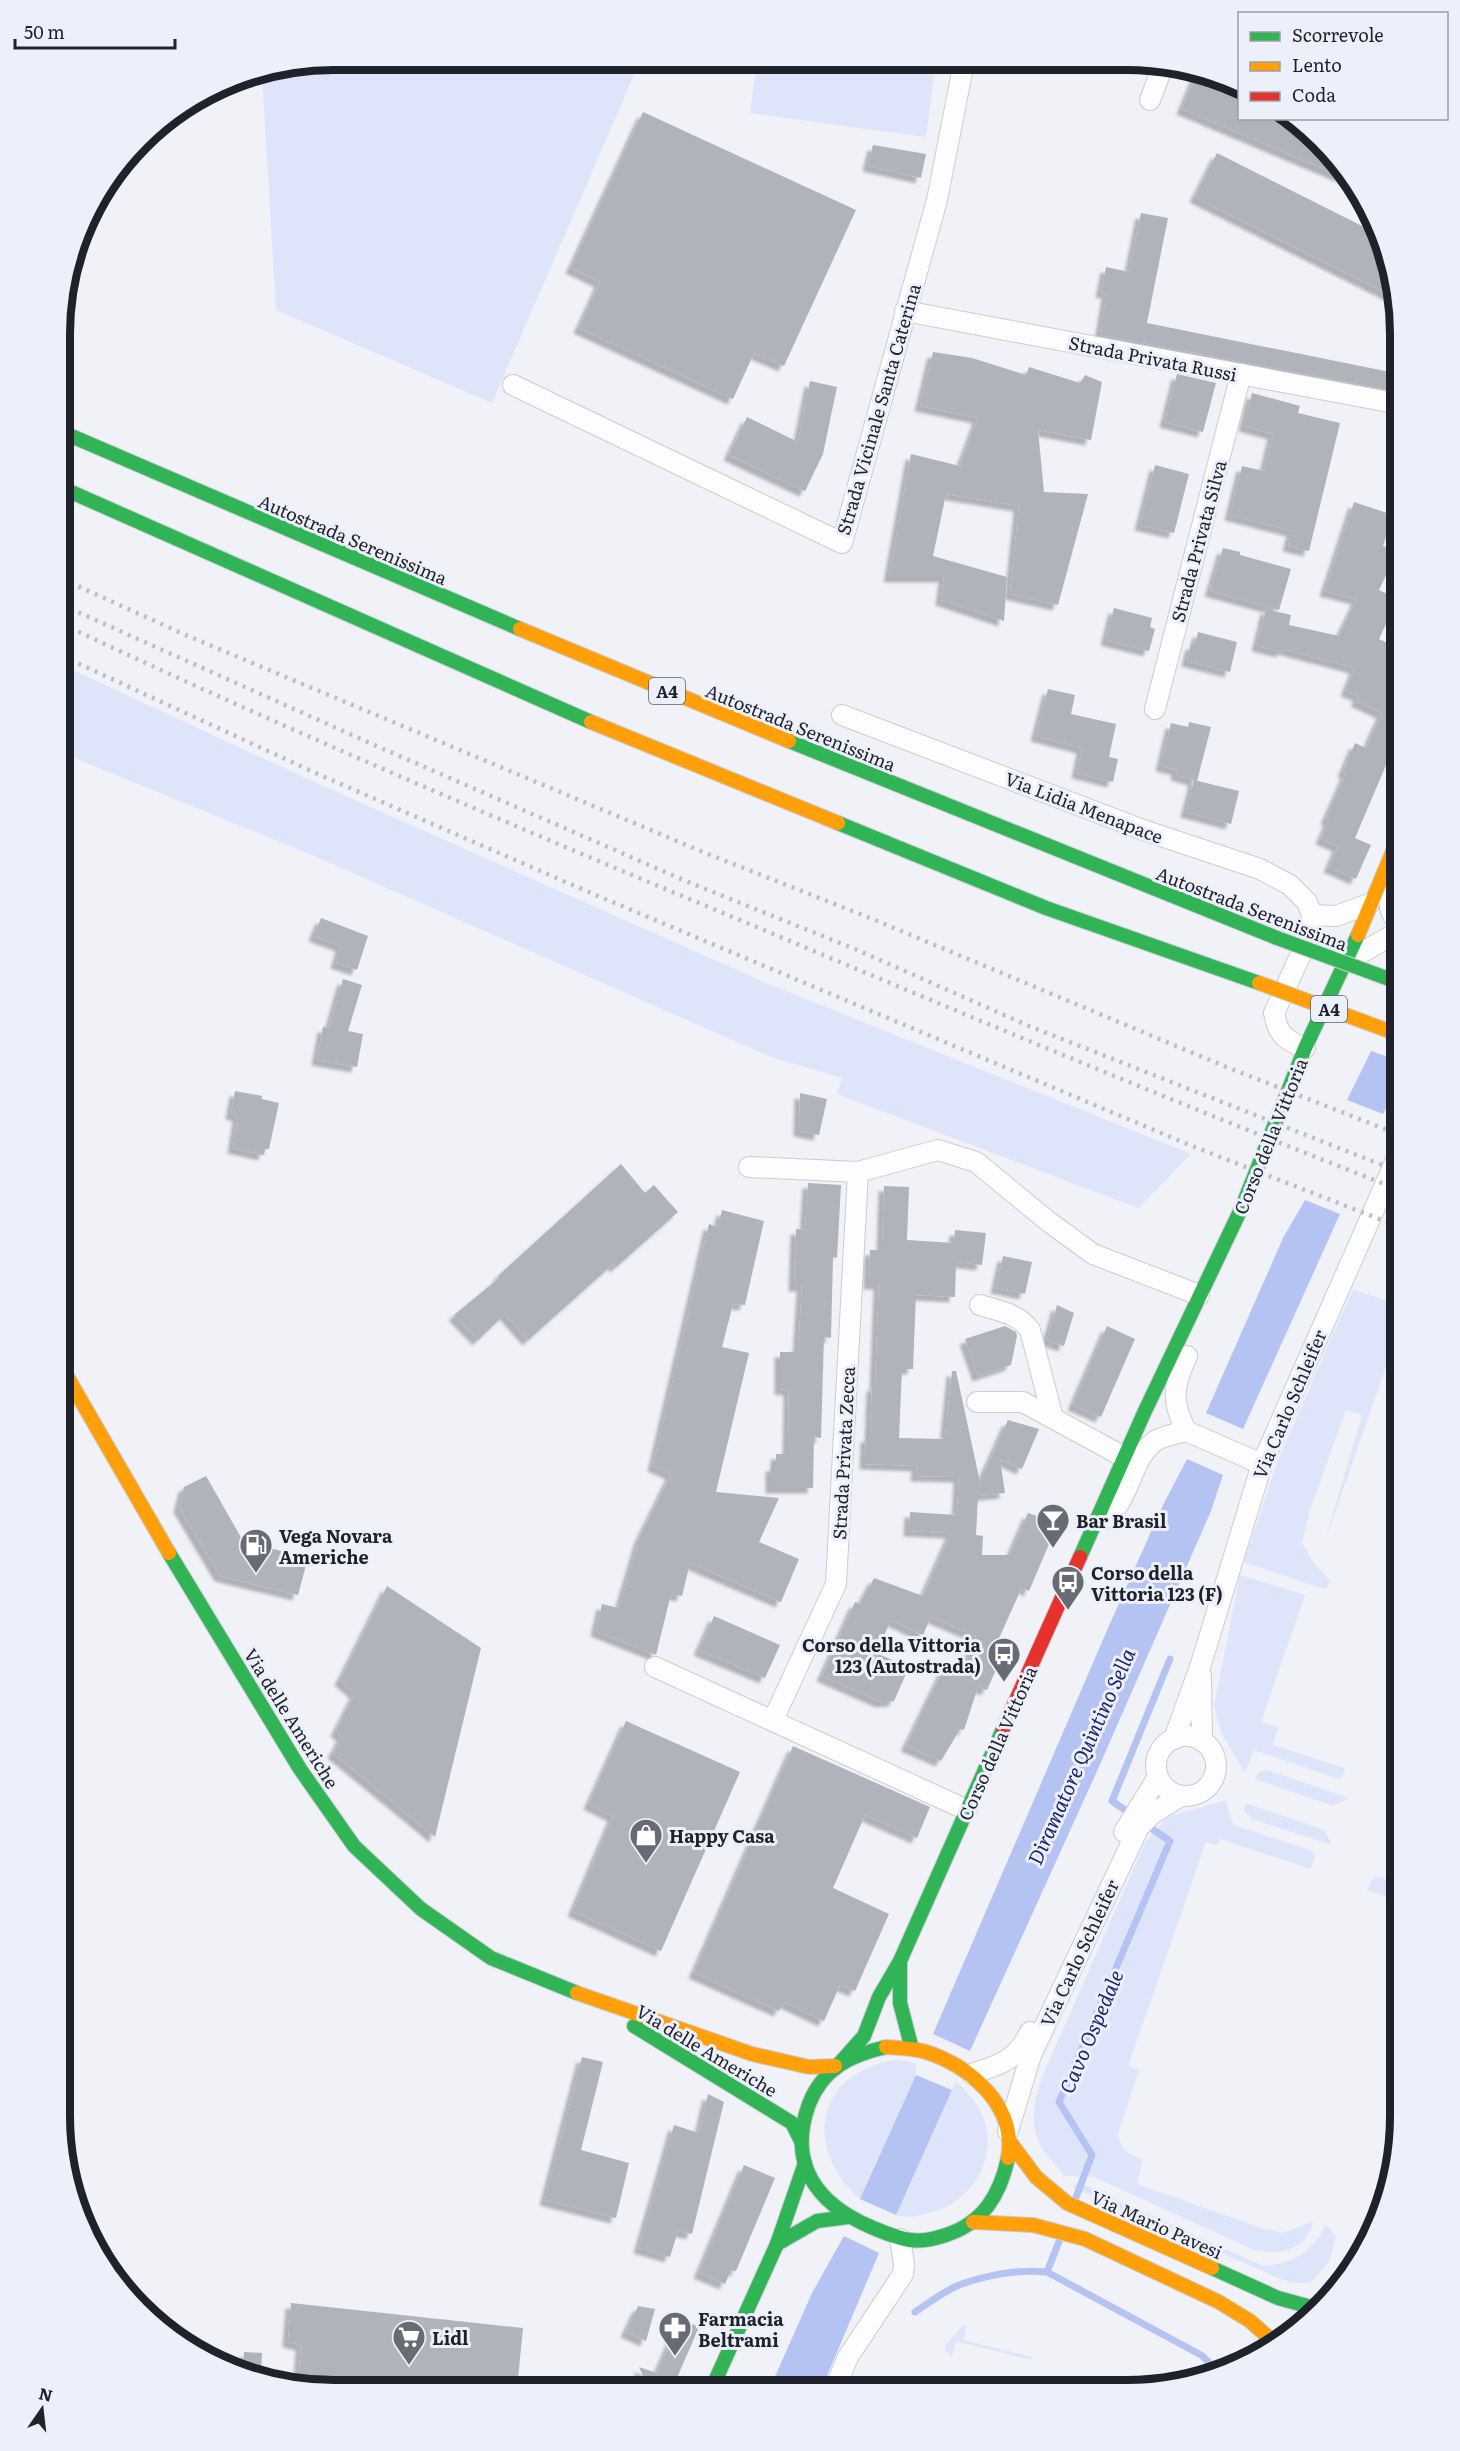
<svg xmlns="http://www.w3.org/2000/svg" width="1460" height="2451" viewBox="0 0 1460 2451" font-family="Literata,serif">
  <defs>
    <filter id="shadow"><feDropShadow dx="-5.5" dy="5.5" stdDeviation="1.5" flood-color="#0004"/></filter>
  </defs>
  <rect width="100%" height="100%" fill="#f0f2f8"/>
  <g fill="#dee5fa">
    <polygon points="334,60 640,61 492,403 276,310 262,74"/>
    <polygon points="757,61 936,62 926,137 750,113"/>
    <polygon points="62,665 310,780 766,983 1191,1154 1138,1208 837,1094 842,1078 771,1057 312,855 62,753"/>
    <polygon points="1353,1289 1400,1306 1400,1327 1325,1541 1362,1415 1346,1410 1309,1513 1302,1543 1313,1562 1330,1580 1327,1587 1324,1589 1244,1562 1277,1462"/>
    <polygon points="1240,1575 1305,1595 1261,1722 1278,1728 1273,1745 1345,1768 1343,1776 1339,1779 1254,1750 1245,1773 1221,1733 1214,1706"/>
    <polygon points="1265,1770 1270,1771 1349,1798 1334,1806 1255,1779 1258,1773"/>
    <path d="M1226 1800 1233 1825 1311 1851 1315 1857 1311 1869 1220 1839 1217 1845 1206 1842 1128 2066 1139 2070 1118 2134C1121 2149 1128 2155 1143 2159L1137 2184 1261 2228 1283 2233 1313 2221C1307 2251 1280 2255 1254 2250L1094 2177 1064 2176C1059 2168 1052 2162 1046 2154 1028 2130 1033 2104 1042 2077L1145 1843 1167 1817Z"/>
    <polygon points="1245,1803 1324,1830 1332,1845 1252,1819 1244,1810"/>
    <polygon points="1378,1877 1399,1884 1399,1901 1367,1890 1372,1880"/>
    <path d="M896 2060 916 2063V2075L860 2199C802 2148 816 2072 896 2060Z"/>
    <path d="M956 2081C966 2091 976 2101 982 2114 999 2153 976 2198 936 2211 922 2215 910 2219 896 2215Z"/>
    <path d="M1078 2182 1263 2266C1293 2264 1313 2251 1326 2225L1336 2236 1329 2262 1310 2283H1294L1280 2279 1072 2187Z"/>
    <polygon points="967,2324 963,2340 1032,2357 1031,2360 956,2341 952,2357 945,2351 945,2346 962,2326"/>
  </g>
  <g fill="#b5c3f2">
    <polygon points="1371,1051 1400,1061 1400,1081 1383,1114 1347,1100"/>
    <polygon points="1305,1200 1340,1214 1243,1429 1206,1413 1283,1238"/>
    <polygon points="1187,1459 1223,1475 1211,1511 1098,1769 970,2051 933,2034 1108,1628 1163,1505"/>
    <polygon points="916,2075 952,2090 896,2215 860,2199"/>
    <polygon points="844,2236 879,2253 821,2390 769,2390 812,2293"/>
  </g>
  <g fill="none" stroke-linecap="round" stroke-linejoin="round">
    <g stroke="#b5c3f2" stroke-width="7">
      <polyline points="1131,1814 1112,1801 1170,1659"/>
      <polyline points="1075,2200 1092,2155 1059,2102 1170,1841 1145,1824"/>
      <polyline points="1047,2272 1060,2239"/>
      <path d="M915 2312C929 2303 944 2291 959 2285 986 2275 1019 2269 1047 2272L1201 2355 1220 2372"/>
    </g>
  </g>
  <g fill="#b0b3ba" filter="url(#shadow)">
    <polygon points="1197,72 1231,81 1239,86 1239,118 1295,118 1344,168 1350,180 1182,109"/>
    <polygon points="643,112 856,210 784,366 754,353 733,399 579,328 600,282 571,268"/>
    <polygon points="873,145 926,154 921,178 868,166"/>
    <polygon points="1217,153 1380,235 1392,296 1195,197"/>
    <polygon points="1141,213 1168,218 1147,323 1385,371 1400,375 1400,392 1100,335 1107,293 1101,292 1106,267 1129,272"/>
    <polygon points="933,352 972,358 1026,375 1029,367 1080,383 1085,375 1102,382 1091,440 1038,430 1044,492 1088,494 1058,605 1010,594 1019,506 946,494 933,556 1007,577 1004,621 941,600 944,577 889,577 911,454 960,466 978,418 920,406"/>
    <polygon points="1177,374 1216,383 1203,432 1165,422"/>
    <polygon points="810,381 837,387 823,454 805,491 729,455 747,417 798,442"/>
    <polygon points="1252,393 1300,406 1298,413 1340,423 1309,551 1288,546 1292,531 1230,515 1242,466 1264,471 1273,434 1244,426"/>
    <polygon points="1155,465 1189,474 1174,533 1140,525"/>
    <polygon points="1354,502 1393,515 1383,546 1398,550 1379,590 1400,600 1400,611 1393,609 1379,639 1400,649 1400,754 1392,751 1355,838 1371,845 1356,879 1329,867 1338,846 1321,839 1329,820 1326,819 1346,773 1343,772 1355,743 1366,748 1382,713 1356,701 1359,696 1346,691 1355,668 1283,649 1282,652 1257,646 1266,609 1291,615 1289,625 1339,636 1357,599 1325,591"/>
    <polygon points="1223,548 1240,552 1240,555 1291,569 1279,610 1210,591"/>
    <polygon points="1114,608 1152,618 1150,627 1155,629 1149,651 1106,640"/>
    <polygon points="1198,632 1237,642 1230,672 1187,661 1191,644 1195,645"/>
    <polygon points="1048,689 1075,695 1071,714 1116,724 1109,757 1118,759 1113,782 1077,773 1082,748 1036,736"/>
    <polygon points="1189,722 1211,727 1197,781 1176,775 1177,770 1161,766 1171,723 1188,727"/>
    <polygon points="1194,780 1239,791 1231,824 1186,812"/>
    <polygon points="321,918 368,936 357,970 336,963 341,946 314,936"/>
    <polygon points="343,979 362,985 348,1031 363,1034 357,1067 317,1060 323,1027 329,1028"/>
    <polygon points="235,1091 262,1096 262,1099 279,1103 269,1149 265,1149 264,1155 233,1148 238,1116 231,1114"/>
    <polygon points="800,1093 827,1099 819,1135 799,1131"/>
    <polygon points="621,1164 645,1193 654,1185 678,1212 616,1267 613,1264 528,1340 505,1314 478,1340 454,1315 499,1278 498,1276"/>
    <polygon points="808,1183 841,1185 837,1258 833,1257 831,1338 824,1337 821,1438 814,1437 813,1488 771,1488 771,1466 776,1466 776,1454 788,1454 789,1390 780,1389 780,1352 798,1352 802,1286 794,1286 796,1229 805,1230"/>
    <polygon points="884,1186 909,1187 907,1240 954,1243 955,1230 986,1233 982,1265 956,1262 955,1297 916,1295 913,1369 902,1369 899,1438 945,1439 952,1371 956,1371 980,1482 1008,1420 1039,1429 1022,1469 1000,1459 1005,1493 978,1496 976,1535 983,1536 982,1555 1010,1555 1028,1513 1058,1523 1029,1591 1022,1587 996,1645 1005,1649 987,1690 978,1687 964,1730 960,1729 941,1761 906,1746 945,1666 963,1671 976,1636 931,1617 923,1635 891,1620 876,1653 909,1667 894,1701 881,1702 822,1676 855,1602 860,1604 874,1578 923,1596 951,1533 909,1531 910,1512 957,1515 959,1477 916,1476 917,1466 865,1464 866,1437 870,1437 872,1386 875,1386 879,1284 869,1284 870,1250 882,1250"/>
    <polygon points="722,1210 764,1221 745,1305 733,1304 722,1347 749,1353 716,1492 779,1498 759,1542 799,1559 781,1602 690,1563 682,1596 671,1594 656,1655 596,1631 602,1604 619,1608 640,1537 671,1474 653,1466 709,1224 718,1227"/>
    <polygon points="1003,1256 1032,1262 1025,1294 996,1288"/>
    <polygon points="1057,1305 1074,1313 1064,1346 1047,1340"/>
    <polygon points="1005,1326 1016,1332 1017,1336 1011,1365 978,1376 965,1339"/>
    <polygon points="1107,1326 1135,1339 1101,1417 1073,1405"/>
    <polygon points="206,1476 243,1541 308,1558 298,1595 220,1576 179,1507 184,1487"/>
    <polygon points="387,1586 481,1648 435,1837 333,1753 342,1736 336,1731 355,1693 340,1680"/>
    <polygon points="714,1616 780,1645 765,1678 699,1650"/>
    <polygon points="626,1721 740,1772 661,1951 573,1911 613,1816 589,1804"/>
    <polygon points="793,1746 930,1807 917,1838 865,1815 833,1888 889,1914 855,1991 840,1985 824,2021 784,2002 779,2011 694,1973"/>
    <polygon points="582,2057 603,2062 581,2150 629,2163 616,2218 545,2200"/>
    <polygon points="708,2094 724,2102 692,2234 678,2231 670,2257 639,2248 674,2125 699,2133"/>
    <polygon points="744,2165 775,2178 736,2271 731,2270 725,2284 699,2273"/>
    <polygon points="291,2303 523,2328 517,2389 298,2387 301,2345 288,2342"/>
    <polygon points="638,2306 655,2309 646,2341 626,2332"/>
    <polygon points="680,2319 699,2327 676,2380 696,2387 696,2390 649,2390 639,2367 657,2373"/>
    <polygon points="244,2352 262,2353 261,2372 243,2371"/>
  </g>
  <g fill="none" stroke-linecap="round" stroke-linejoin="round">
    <g stroke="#c9ccd3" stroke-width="22">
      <g id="street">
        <polyline points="1150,100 1164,63"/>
        <polyline points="905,311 1400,404"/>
        <polyline points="513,385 842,543 937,200 964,62"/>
        <polyline points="1155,709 1241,374"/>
        <path d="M842 715 1143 830 1260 869 1290 885 1307 902 1312 915V930L1274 1013C1278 1035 1285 1040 1305 1048"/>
        <path d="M1390 876C1391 894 1384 910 1400 924"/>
        <polyline points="1312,915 1336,916 1369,904"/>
        <polyline points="1347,961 1389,937 1400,936"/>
        <polyline points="749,1167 858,1172 938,1150 976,1162 1049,1222 1093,1254 1199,1295"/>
        <path d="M980 1305C998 1311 1018 1313 1030 1330L1053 1418"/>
        <polyline points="977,1402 1023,1402 1124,1457"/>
        <polyline points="1186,1431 1262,1464"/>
        <path d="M1102 1520C1132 1502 1128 1462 1155 1441 1161 1437 1178 1433 1186 1431 1171 1400 1173 1386 1187 1356"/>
        <polyline points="655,1667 967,1810"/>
        <polyline points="1201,1676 1202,1741"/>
        <polyline points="773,1720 836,1584 858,1172"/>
        <circle cx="1186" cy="1766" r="30"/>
        <polyline points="1174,1739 1201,1664 1262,1464 1400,1151"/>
        <polyline points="1124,1832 1158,1777"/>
        <path d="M972 2074C1001 2064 1016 2061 1030 2032"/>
        <polyline points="1008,2131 1031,2055 1139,1827 1152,1814 1181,1796"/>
        <polyline points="834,2390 848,2357 903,2274 904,2264 900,2239"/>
      </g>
    </g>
    <g stroke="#c9ccd3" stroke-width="16">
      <g id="fast">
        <polyline points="62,432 520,629"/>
        <polyline points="62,488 591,722"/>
        <polyline points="789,741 1277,938"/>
        <polyline points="838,823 1046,908 1259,983"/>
        <polyline points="169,1553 300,1769 354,1846 421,1909 491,1958 577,1993"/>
        <polyline points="1080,1557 1144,1413 1242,1207 1305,1048 1358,935"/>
        <polyline points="900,1961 900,2003 912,2049"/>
        <polyline points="634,2026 792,2123 801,2141"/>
        <path d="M886 2047C851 2055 823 2068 809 2104 787 2164 817 2204 871 2227 883 2232 896 2238 910 2240 922 2242 934 2239 946 2235 983 2223 1000 2195 1008 2158"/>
        <polyline points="839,2064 864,2036 879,1997 900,1961 1003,1729"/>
        <polyline points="777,2244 817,2221 848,2217"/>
        <polyline points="1212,2268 1278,2298 1311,2307"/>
        <polyline points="711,2390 777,2244 805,2163"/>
      </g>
    </g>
    <g stroke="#c9ccd3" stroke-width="16">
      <g id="slow">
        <polyline points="520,629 789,741"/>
        <polyline points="591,722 838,823"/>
        <polyline points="1358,935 1400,834"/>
        <polyline points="61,1366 169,1553"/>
        <polyline points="577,1993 752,2054 809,2067 835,2066"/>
        <path d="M886 2047C898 2048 911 2048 923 2051 969 2065 1017 2105 1008 2158"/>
        <polyline points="1010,2142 1036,2177 1067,2203 1212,2268"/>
        <polyline points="973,2222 1033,2225 1085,2239 1219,2302 1250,2321 1276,2344"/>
      </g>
    </g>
    <g stroke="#c9ccd3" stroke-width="16">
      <polyline id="jam" points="1003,1729 1080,1557"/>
    </g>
    <use href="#street" stroke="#fdfdfe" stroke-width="20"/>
    <use href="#fast" stroke="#30b455" stroke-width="14"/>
    <use href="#slow" stroke="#ff9f0a" stroke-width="14"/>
    <use href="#jam" stroke="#e5322d" stroke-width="14"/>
    <g stroke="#bfbfc1" stroke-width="4.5" stroke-dasharray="3 6" stroke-linecap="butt">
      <polyline points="62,579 188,636 703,852 875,920 1224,1066 1400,1135"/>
      <polyline points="62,605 372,744 688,882 855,949 1029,1026 1400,1172"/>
      <path d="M62 624C295 734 533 834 771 933 980 1021 1188 1108 1400 1190"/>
      <polyline points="62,656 320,775 591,893 1192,1146 1400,1227"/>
    </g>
    <g stroke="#cdced2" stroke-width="16" stroke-linecap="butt">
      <polyline id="fast-bridge" points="1277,938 1400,983"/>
    </g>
    <g stroke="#cdced2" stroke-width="16" stroke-linecap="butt">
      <polyline id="slow-bridge" points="1259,983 1400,1035"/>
    </g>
    <use href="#fast-bridge" stroke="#30b455" stroke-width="14"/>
    <use href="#slow-bridge" stroke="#ff9f0a" stroke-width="14"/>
  </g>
  <defs>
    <g id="bar-pin" transform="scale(1.725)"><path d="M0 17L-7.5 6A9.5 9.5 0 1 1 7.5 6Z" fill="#686b73" stroke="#edf0fb"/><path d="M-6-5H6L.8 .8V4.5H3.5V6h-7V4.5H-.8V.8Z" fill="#fff"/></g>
    <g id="fuel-pin" transform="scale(1.725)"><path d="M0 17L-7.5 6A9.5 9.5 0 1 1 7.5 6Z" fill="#686b73" stroke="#edf0fb"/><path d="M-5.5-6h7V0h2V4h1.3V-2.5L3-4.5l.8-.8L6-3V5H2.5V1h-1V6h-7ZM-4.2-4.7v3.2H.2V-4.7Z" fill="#fff"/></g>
    <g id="bus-pin" transform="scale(1.725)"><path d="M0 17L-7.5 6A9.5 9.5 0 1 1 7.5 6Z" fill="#686b73" stroke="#edf0fb"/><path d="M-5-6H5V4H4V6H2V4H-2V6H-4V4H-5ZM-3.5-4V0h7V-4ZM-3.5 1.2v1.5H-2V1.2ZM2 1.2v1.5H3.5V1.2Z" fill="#fff"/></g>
    <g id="shop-pin" transform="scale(1.725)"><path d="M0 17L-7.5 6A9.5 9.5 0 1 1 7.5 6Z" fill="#686b73" stroke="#edf0fb"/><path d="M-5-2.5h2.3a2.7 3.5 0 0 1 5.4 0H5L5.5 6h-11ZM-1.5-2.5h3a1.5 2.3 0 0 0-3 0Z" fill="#fff"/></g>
    <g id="pharmacy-pin" transform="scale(1.725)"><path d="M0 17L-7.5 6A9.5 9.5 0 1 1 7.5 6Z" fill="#686b73" stroke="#edf0fb"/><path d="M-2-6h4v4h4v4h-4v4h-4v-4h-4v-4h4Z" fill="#fff"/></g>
    <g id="supermarket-pin" transform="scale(1.725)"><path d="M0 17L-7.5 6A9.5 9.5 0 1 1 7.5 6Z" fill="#686b73" stroke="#edf0fb"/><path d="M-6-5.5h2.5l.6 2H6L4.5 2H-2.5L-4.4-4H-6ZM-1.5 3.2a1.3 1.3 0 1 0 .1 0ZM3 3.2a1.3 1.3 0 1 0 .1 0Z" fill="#fff"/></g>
  </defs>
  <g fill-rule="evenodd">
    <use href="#bar-pin" x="1053" y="1520"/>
    <use href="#fuel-pin" x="256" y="1545"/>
    <use href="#bus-pin" x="1068" y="1582"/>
    <use href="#bus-pin" x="1004" y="1654"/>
    <use href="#shop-pin" x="646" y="1835"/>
    <use href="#pharmacy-pin" x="675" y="2328"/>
    <use href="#supermarket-pin" x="409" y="2337"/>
  </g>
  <g text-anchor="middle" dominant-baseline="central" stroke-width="6" stroke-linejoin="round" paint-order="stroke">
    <g fill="#edf0fb" stroke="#5d6069" stroke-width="1.5">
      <rect x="649" y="678" width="36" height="26" rx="4.5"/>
      <rect x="1311" y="996" width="36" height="26" rx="4.5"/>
    </g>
    <g font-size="16" font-weight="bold" fill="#1f222b">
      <text x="667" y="691">A4</text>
      <text x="1329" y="1009">A4</text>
    </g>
    <g font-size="18" fill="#1f222b" stroke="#edf0fb">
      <text transform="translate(1153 358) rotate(11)">Strada Privata Russi</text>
      <text transform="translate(878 409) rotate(-74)">Strada Vicinale Santa Caterina</text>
      <text transform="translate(353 539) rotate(23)">Autostrada Serenissima</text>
      <text transform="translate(1198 541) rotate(-75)">Strada Privata Silva</text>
      <text transform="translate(801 727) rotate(22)">Autostrada Serenissima</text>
      <text transform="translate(1084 807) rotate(21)">Via Lidia Menapace</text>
      <text transform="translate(1252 908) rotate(21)">Autostrada Serenissima</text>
      <text transform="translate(1270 1136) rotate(-68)">Corso della Vittoria</text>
      <text transform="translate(1289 1404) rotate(-67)">Via Carlo Schleifer</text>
      <text transform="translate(843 1453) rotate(-87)">Strada Privata Zecca</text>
      <text transform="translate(292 1718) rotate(58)">Via delle Americhe</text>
      <text transform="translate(997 1743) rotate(-66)">Corso della Vittoria</text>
      <text transform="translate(1079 1953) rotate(-65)">Via Carlo Schleifer</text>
      <text transform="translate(707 2050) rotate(31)">Via delle Americhe</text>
      <text transform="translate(1157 2224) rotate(24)">Via Mario Pavesi</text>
    </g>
    <g font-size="18" font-weight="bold" fill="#1f222b" stroke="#edf0fb" text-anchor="start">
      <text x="1076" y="1520">Bar Brasil</text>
      <text x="279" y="1535">Vega Novara<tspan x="279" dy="21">Americhe</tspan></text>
      <text x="1091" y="1572">Corso della<tspan x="1091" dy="21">Vittoria 123 (F)</tspan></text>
      <text x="981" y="1644" text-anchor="end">Corso della Vittoria<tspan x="981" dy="21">123 (Autostrada)</tspan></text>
      <text x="669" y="1835">Happy Casa</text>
      <text x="698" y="2318">Farmacia<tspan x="698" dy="21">Beltrami</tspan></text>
      <text x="432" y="2337">Lidl</text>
    </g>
    <g font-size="20" font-style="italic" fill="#1d2670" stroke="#edf0fb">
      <text transform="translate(1080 1756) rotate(-66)">Diramatore Quintino Sella</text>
      <text transform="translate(1090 2031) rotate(-67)">Cavo Ospedale</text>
    </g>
  </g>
  <path d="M0 0H1460V2451H0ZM334 70H1126A264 264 0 0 1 1390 334V2116A264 264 0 0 1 1126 2380H334A264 264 0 0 1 70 2116V334A264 264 0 0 1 334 70Z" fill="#edf0fb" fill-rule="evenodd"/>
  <path fill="none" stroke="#1f222b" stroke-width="8" d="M334 70H1126A264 264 0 0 1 1390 334V2116A264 264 0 0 1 1126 2380H334A264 264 0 0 1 70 2116V334A264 264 0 0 1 334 70Z"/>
  <rect x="1238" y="12" width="210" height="108" fill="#edf0fb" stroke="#9b9ea8" stroke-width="1.5"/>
  <rect x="1250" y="32" width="30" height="9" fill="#30b455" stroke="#9b9ea8" stroke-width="1.5"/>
  <text x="1292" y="42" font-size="18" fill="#1f222b">Scorrevole</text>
  <rect x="1250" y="62" width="30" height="9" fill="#ff9f0a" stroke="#9b9ea8" stroke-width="1.5"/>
  <text x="1292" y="72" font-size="18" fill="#1f222b">Lento</text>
  <rect x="1250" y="92" width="30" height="9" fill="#e5322d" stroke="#9b9ea8" stroke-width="1.5"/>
  <text x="1292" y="102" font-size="18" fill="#1f222b">Coda</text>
  <g transform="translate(42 2409) rotate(14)" stroke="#edf0fb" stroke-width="4.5" paint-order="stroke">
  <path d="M0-4.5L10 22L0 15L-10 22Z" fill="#1f222b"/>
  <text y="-9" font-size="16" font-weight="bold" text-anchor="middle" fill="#1f222b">N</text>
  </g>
  <path d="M15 39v9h160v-9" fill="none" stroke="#1f222b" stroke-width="3"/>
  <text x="24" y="39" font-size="18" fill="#1f222b" stroke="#edf0fb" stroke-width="4.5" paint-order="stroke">50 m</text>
</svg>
